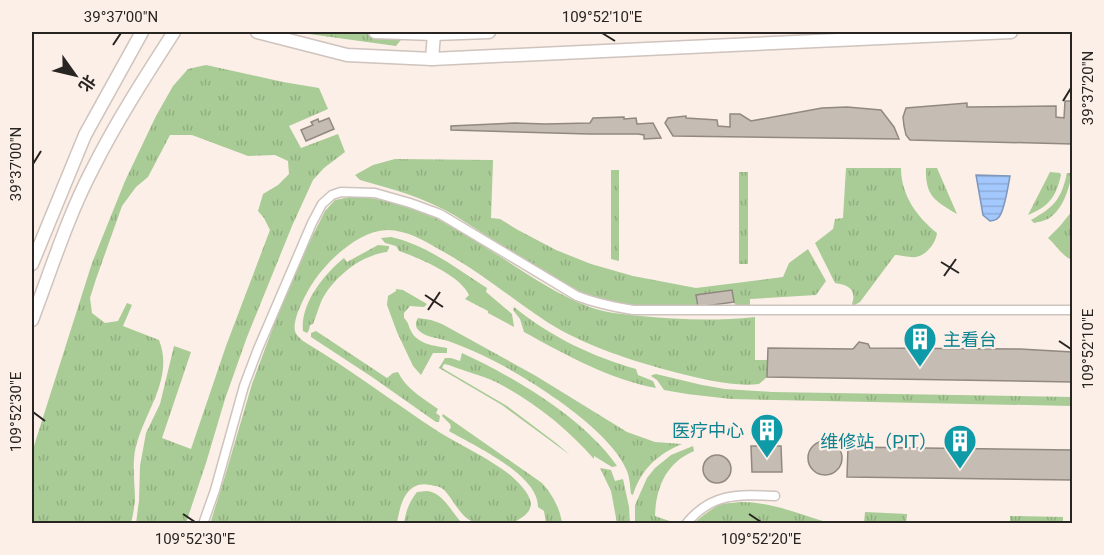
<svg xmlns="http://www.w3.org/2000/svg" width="1104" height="555" viewBox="0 0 1104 555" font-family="Roboto,'Noto Sans SC',sans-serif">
  <defs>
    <pattern id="grass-tufts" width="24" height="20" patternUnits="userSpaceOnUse" patternTransform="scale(1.5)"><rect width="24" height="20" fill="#a9cb95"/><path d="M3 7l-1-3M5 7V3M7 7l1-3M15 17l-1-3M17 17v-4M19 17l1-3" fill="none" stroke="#91ae80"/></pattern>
    <pattern id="water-rules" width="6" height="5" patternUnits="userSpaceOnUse" patternTransform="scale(1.5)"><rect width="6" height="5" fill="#a3c8fd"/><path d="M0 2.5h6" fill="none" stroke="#8cacd9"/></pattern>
  </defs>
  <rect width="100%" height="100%" fill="#fbefe8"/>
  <g fill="url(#grass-tufts)">
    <polygon points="304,32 407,32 396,46 309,34"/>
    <path d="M206 65 283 82 319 88 328 109 289 126 301 148 338 134 345 152 324 168 313 180 292 226 247 337 225 399 206 463 186 523H136L139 501 140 466 146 433 160 404 174 346 191 352 162 438 191 449 226 346 270 230 264 218 258 211 263 194 278 185 289 174 288 161 275 155 248 156 192 135H170L148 177 136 187 122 206 96 279 90 298 92 313 105 323 118 321 127 303 132 305 123 326 159 340C176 383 137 419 134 459 133 473 135 487 135 501 134 508 133 516 131 523H32V452L92 263 125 181 156 116 173 86 188 69Z"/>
    <path d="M395 159 493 160 491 218 500 219 518 230 556 250 591 264 633 276 696 288 783 277 789 263 808 249 826 281 816 295 750 299V305L737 307 734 303 732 290 696 296 698 307C668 307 636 308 606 301 596 299 586 294 576 290 533 270 495 240 454 215 425 198 393 189 360 180L355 175 373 165Z"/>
    <path d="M846 168H901C901 195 917 217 937 233 936 243 926 256 915 257 911 258 900 255 895 255L860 302 853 306 852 304C857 289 848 285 835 283L815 243 833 229 835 219 843 218Z"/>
    <path d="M926 168H937L957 214C935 201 925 196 926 168Z"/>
    <polygon points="611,170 619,170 619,261 611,259"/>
    <rect x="739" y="172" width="9" height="92"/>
    <path d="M1050 172 1060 173 1061 175C1056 196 1050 206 1028 215Z"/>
    <path d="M1067 173H1072C1069 189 1063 210 1048 219 1044 221 1038 222 1034 223L1031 220C1054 207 1061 200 1067 173Z"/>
    <path d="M350 197C442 196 507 274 587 306 604 313 623 314 641 316 679 320 717 321 755 317V360H768L767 377 759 384C733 387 703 379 678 373 633 361 587 347 547 322 512 299 479 271 442 251 425 241 407 230 387 230 359 231 329 259 314 281 307 291 292 319 295 331 296 335 300 338 303 341 350 369 393 402 439 432 462 446 488 458 509 474 517 481 529 492 531 503 531 511 525 516 518 520 511 524 504 523 496 523 490 523 484 524 478 523 461 521 454 499 443 489 439 486 435 486 430 485 406 480 400 505 397 523L210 524 225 476 252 384 278 314 304 253 325 211 335 200Z"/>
    <path d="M1072 211V260C1062 256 1056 245 1048 238L1060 226Z"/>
    <path d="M391 237C427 245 457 269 487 288L486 292 512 314 514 327 488 313V311L465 299 469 295C460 275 419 258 399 251L396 246 385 243 381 238Z"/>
    <path d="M378 245 389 246V248L387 252C361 255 332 278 321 302 318 309 316 317 313 324L310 325 309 330 307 333 303 331C300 304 324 274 344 258L347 262Z"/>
    <path d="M396 289 403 290 427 304 424 307 410 306 404 313V318C409 323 408 325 411 331 417 344 435 346 447 348V353H433L421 375 413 366 397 332 387 305 388 296 396 291Z"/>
    <path d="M514 307C551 337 591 356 636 369L638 375 653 381 656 388C609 379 566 355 524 332L520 319 513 310Z"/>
    <path d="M418 318 431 320 442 324 536 376 627 432 655 442 682 444C658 454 641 469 633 495L631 494C630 486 630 479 627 471 611 429 523 374 482 355 471 350 460 345 448 341 439 338 430 338 422 333 416 329 414 325 418 318Z"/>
    <path d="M316 331 387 378 393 373 398 372C406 389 423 398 438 409L436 413 440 416 439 422H436L372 377 311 337V333Z"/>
    <path d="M462 353C514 377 584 418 617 466L612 467 594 456V459C567 428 533 401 496 382 481 375 464 371 449 365L444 364 442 368 507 406 556 443 570 455 502 405 439 368 445 358H451L460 361Z"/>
    <polygon points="656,374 702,385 725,389 772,392 1072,397 1072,406 731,399 687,394 664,390 657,380 651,376 652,375"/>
    <path d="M443 414 542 483C552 494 560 508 562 523H546L544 511 538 507C538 474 474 446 449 431L451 427 450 424 442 416Z"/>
    <path d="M693 446 694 451C666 463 656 487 655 516L675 523H635V505L647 478 655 468 671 455Z"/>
    <polygon points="600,468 611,470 615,481 623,479 629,507 630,523 617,523 611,491"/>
    <path d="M427 491C444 493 451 512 462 523H404C406 511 409 502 417 492Z"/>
    <path d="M741 502C772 502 801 515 830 523H694L705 514 720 504Z"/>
    <polygon points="865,512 907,514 906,523 864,523"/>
    <polygon points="1010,516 1063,517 1063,523 1010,523"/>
  </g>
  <path fill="url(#water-rules)" stroke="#7e97bb" stroke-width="1.5" d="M976 175 1010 176C1008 186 1005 209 999 217 996 221 994 220 990 221L983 215Z"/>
  <g fill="#c5bcb3" stroke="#918981" stroke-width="1.5">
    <polygon points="1065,101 1072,101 1072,144 910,140 906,135 904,126 903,117 906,108 967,103 967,107 1056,106 1056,117 1064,118"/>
    <polygon points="847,107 881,110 894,127 899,139 673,136 665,123 668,118 686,116 686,118 717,120 718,126 730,127 730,114 740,114 751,121 822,108"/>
    <polygon points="624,117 624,119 636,118 637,124 653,123 661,138 644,139 644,135 638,134 589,134 451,130 451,126 515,123 545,124 590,123 593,118"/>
    <polygon points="329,118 334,129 306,141 301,130 313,125 311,122 318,119 319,122"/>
    <polygon points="732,290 734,302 698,307 696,295"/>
    <polygon points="859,342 868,344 870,348 1020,349 1072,352 1072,382 767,377 768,348 853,349"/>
    <circle cx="825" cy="458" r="17"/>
    <polygon points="751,446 781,446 782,472 752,472"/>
    <polygon points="848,447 1072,450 1072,480 847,477"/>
    <circle cx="717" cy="469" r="14"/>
  </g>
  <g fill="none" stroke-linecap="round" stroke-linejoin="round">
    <g stroke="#cfc3bd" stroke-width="11">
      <g id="street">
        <path d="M203 524 215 490 244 386 258 349 312 223 322 204 332 195 341 192 375 193 410 203 440 214 577 296C595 303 614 307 633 310H1072"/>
        <path d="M686 524C711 493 738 494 775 496"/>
      </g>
    </g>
    <g stroke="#cfc3bd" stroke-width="15">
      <g id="secondary">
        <polyline points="257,32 347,55 432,59 1011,32"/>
        <polyline points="375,32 434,34 489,32"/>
        <polyline points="432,59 434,34 435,32"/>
        <polyline points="32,264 85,135 142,32"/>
        <path d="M32 320C51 270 67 218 92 170 116 122 145 77 174 32"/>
      </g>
    </g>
    <use href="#street" stroke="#fff" stroke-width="8"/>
    <use href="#secondary" stroke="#fff" stroke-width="12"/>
  </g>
  <path fill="none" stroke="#282421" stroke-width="2" d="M602 33 615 41M113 45 121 33M1063 101 1071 88M33 164 41 151M941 262 959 273M944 276 956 259M425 295 443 307M428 310 440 292M1059 341 1071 349M33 412 45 421M183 514 195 522M749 514 761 522"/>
  <defs>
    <g id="building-pin" transform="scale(1.725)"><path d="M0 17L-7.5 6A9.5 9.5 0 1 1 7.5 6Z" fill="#0f9aa8" stroke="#fbefe8"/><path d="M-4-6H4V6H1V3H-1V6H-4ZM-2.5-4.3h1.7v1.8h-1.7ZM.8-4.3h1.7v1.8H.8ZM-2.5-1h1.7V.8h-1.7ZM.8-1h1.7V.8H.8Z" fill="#fff"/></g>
  </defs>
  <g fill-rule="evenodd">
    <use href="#building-pin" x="920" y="339"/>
    <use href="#building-pin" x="767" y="430"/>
    <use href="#building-pin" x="960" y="441"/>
  </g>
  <g text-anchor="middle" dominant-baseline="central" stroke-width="4.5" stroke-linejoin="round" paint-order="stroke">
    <g font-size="18" fill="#0d838f" stroke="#fbefe8" text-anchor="end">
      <text x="943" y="339" text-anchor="start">主看台</text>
      <text x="744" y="430">医疗中心</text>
      <text x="937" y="441">维修站（PIT）</text>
    </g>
  </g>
  <rect width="1104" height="555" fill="none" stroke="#fbefe8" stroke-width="66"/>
  <g transform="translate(75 75) rotate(124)" stroke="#fbefe8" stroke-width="4.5" paint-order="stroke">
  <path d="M0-4.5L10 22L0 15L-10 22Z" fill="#282421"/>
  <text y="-9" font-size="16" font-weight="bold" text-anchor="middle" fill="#282421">北</text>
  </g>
  <rect x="33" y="33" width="1038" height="489" fill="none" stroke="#282421" stroke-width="2"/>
  <g font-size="15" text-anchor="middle" fill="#282421">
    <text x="121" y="22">39°37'00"N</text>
    <text x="602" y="22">109°52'10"E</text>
    <text transform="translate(1088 88) rotate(-90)" y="5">39°37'20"N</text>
    <text transform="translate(16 164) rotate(-90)" y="5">39°37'00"N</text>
    <text transform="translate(1088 349) rotate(-90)" y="5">109°52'10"E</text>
    <text transform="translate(16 412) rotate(-90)" y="5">109°52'30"E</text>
    <text x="195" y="544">109°52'30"E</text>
    <text x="761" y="544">109°52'20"E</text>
  </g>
</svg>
